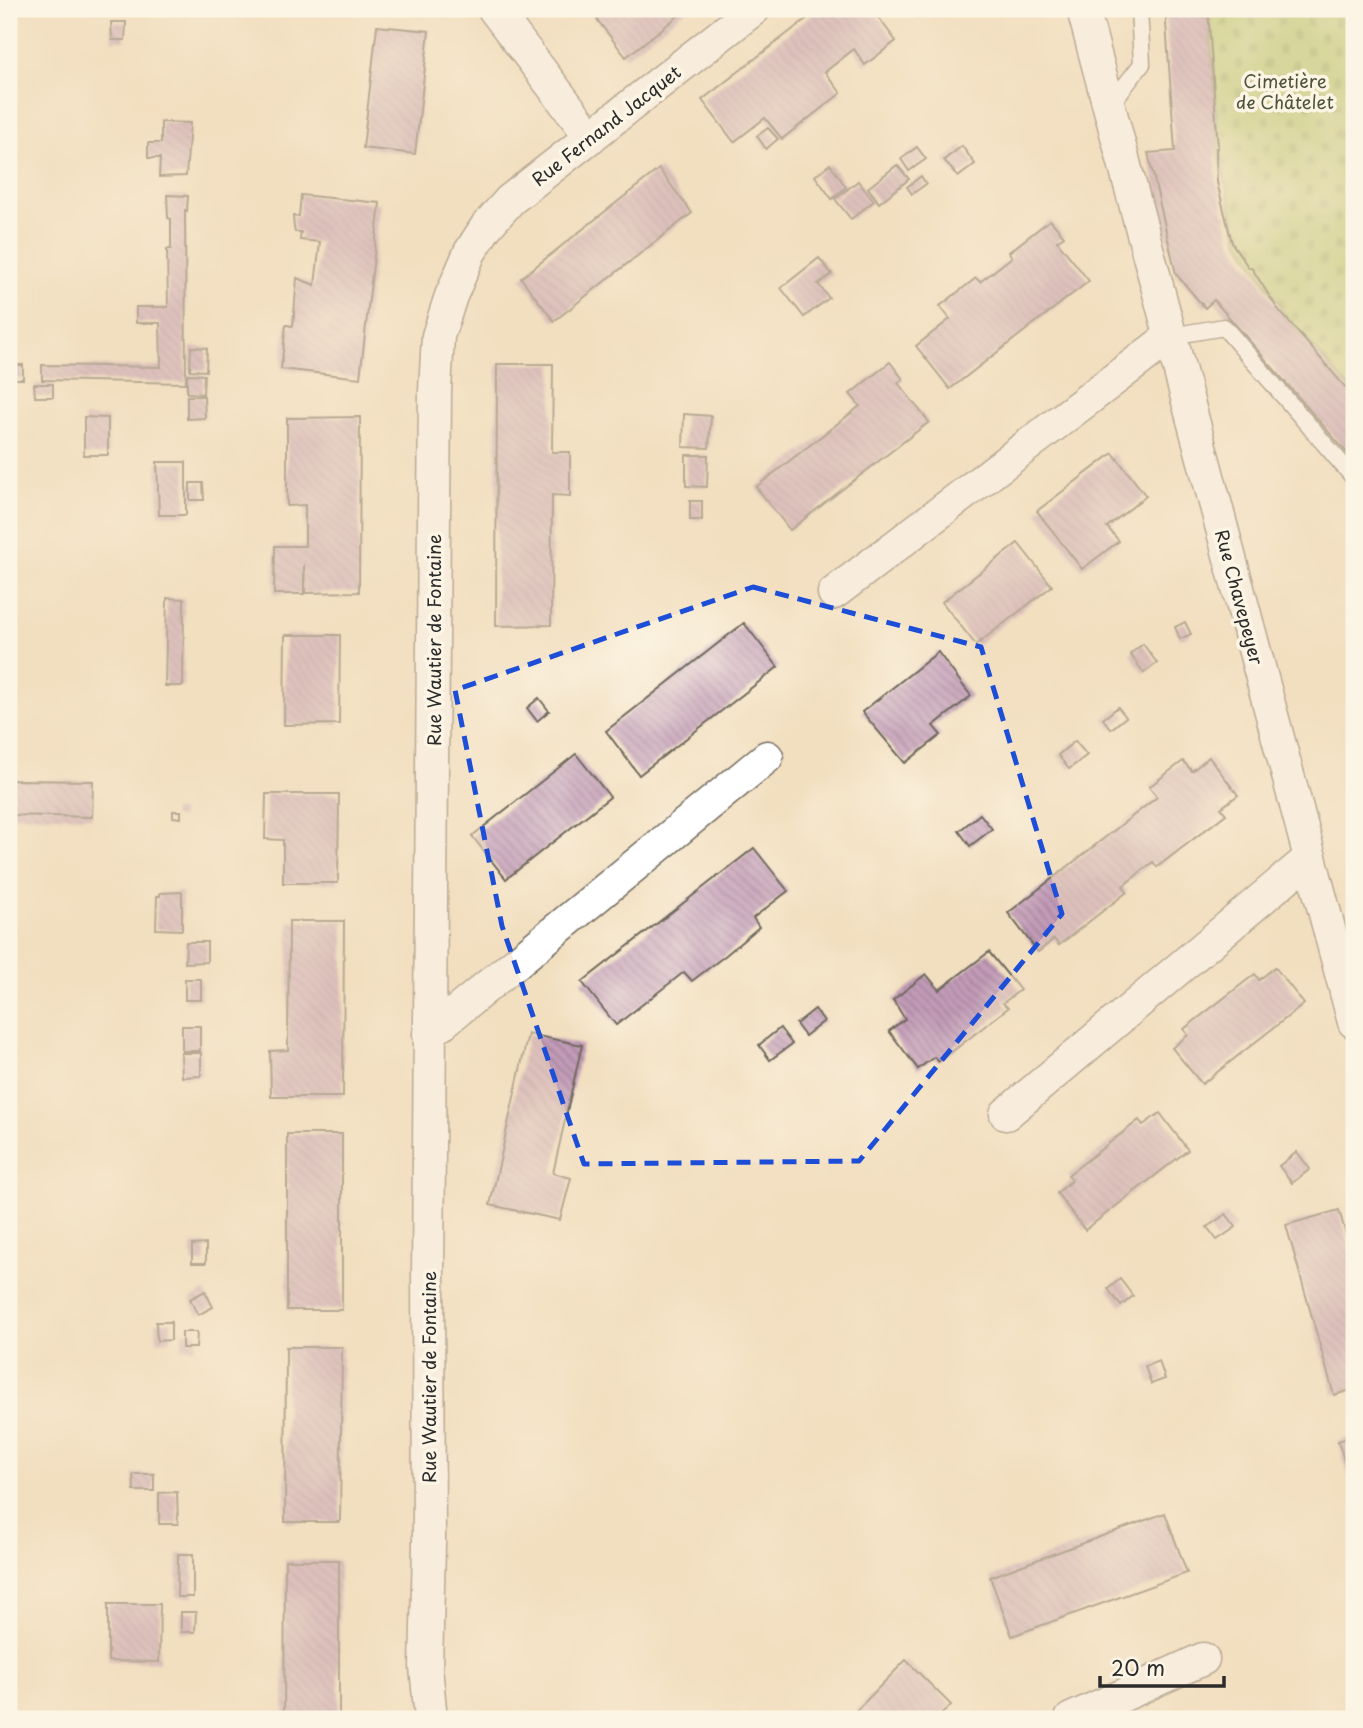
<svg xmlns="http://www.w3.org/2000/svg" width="1363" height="1728" viewBox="0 0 1363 1728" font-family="'Playpen Sans',sans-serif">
  <defs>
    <pattern id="cemetery-stones" width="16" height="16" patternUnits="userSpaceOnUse" patternTransform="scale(1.75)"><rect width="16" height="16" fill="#b7cd71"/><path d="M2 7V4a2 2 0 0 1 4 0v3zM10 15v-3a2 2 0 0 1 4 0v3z" fill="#9eb062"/></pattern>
    <pattern id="building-back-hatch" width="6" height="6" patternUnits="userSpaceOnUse" patternTransform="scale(1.75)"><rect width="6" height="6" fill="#c29bb8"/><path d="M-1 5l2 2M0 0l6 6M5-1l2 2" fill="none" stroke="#9e7f96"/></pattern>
  </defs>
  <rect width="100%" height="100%" fill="#fcf5e5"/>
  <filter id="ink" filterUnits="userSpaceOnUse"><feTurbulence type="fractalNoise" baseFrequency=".0143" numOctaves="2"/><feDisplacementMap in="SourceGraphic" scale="14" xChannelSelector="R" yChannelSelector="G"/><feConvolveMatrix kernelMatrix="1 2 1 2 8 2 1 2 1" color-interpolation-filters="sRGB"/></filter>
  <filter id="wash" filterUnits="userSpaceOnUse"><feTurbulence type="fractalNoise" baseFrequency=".00686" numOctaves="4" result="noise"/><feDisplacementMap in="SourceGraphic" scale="28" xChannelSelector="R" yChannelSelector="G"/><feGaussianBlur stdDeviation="1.57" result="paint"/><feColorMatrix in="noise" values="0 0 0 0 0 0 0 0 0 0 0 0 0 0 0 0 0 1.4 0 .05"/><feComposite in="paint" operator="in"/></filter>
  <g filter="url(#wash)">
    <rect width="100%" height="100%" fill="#f2dfc0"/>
    <polygon fill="url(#cemetery-stones)" stroke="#717c4e" stroke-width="2" points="1209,9 1354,9 1354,394 1286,316 1238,238 1219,154"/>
    <g id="blocks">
      <g fill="url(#building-back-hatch)">
        <polygon points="589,9 687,9 626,57"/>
        <polygon points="819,9 872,9 896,41 865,65 854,49 825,72 841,93 782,139 765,118 734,142 702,100"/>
        <polygon points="911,9 928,9 918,17"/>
        <polygon points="1165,9 1208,9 1218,148 1216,148 1217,182 1232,243 1249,268 1251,267 1277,308 1354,397 1354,461 1214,300 1205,308 1176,274 1148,153 1175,151"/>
        <polygon points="111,22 126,22 125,40 112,40"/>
        <polygon points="377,26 429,31 415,154 363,148"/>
        <polygon points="161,122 190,123 186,176 159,177 160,158 148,158 148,143 161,143"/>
        <polygon points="768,128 778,139 766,149 757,136"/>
        <polygon points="962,146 975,164 958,177 944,160"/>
        <polygon points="917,147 926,159 909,171 901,159"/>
        <polygon points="830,164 846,187 832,199 815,176"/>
        <polygon points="897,165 909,179 879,203 868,188"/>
        <polygon points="659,169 692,213 554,321 521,278"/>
        <polygon points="921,176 926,184 912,194 907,187"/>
        <polygon points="858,181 874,201 851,219 835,199"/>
        <polygon points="167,195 188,196 187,211 185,210 186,383 42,380 42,365 161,367 160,323 136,323 136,307 168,307 167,249 171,249 171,219 168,218"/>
        <polygon points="301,195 380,203 360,378 281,369 286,325 293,326 297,278 315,285 320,242 300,240 301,232 295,232 294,228 293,216 299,216"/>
        <polygon points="1050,220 1064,236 1057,241 1089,281 950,389 916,346 950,319 940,306 976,278 980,282 1012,257 1009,252"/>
        <polygon points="819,258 832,274 818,284 829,298 804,317 781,288"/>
        <polygon points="191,347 207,348 206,371 190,370"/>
        <polygon points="890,362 903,379 898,383 929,422 790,530 756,487 860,406 850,394"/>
        <polygon points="497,364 553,364 552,452 570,452 570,496 552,495 551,625 496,626"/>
        <polygon points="9,365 23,365 23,379 13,379 14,397 9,397"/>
        <polygon points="187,374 204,375 203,394 187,393"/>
        <polygon points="34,384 53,384 53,397 35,397"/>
        <polygon points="187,396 204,396 205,418 187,419"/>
        <polygon points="684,414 711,416 709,448 683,447"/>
        <polygon points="84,417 108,418 108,455 84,455"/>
        <polygon points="360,417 359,592 305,593 304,564 304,594 274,594 275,546 305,546 305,505 287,506 287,418"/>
        <polygon points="1113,453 1146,496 1107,527 1119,541 1082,569 1037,511"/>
        <polygon points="686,455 708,455 707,487 686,486"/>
        <polygon points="157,462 186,462 186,515 159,515"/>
        <polygon points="190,483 203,483 204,500 190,500"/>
        <rect x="690" y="501" width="12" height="19"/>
        <polygon points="1018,543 1052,586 976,645 942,602"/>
        <polygon points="167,598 184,599 183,686 165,686"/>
        <polygon points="1185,622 1191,634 1180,639 1175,627"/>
        <polygon points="744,623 778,667 639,775 606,731"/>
        <polygon points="285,635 340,635 339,724 284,725"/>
        <polygon points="1143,644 1157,663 1144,673 1130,654"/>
        <polygon points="938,652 971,696 933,726 941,735 905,763 862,712"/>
        <polygon points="539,698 549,711 537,721 527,708"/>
        <polygon points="1118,707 1126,717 1111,729 1103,719"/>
        <polygon points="1075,741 1087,755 1069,769 1058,755"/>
        <polygon points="576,754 610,797 506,879 472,836"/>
        <polygon points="1209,757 1238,795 1221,808 1226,814 1157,867 1153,862 1123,886 1127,892 1059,945 1054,939 1038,952 1008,913 1157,797 1149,787 1183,761 1192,771"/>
        <polygon points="9,780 93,781 92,817 9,815"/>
        <polygon points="266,794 339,794 338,883 283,883 283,840 265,839"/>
        <polygon points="173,811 181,811 181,818 173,817"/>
        <polygon points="980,814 992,829 970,846 959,831"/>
        <polygon points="754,848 788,891 753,918 759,927 726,955 692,981 684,972 616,1025 582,982"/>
        <polygon points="182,892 182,930 156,929 157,896 160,896 160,893"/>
        <polygon points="289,921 344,921 343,1097 271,1097 270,1051 288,1050"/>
        <polygon points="186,942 207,942 207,962 185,963"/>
        <polygon points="989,952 1020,990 1003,1003 1008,1008 939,1062 934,1057 918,1069 889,1031 905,1019 893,1000 926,974 939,990"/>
        <polygon points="1275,967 1304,1004 1202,1084 1172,1048 1188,1035 1184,1029 1255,974 1259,980"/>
        <rect x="185" y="979" width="16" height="21"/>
        <polygon points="815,1009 824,1021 805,1036 796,1024"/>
        <rect x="182" y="1026" width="18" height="25"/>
        <polygon points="780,1028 792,1044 770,1060 759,1045"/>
        <polygon points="528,1034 582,1045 553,1173 571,1178 560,1220 490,1205"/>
        <polygon points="181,1053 201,1053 201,1076 182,1077"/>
        <polygon points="1160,1113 1188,1150 1085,1230 1057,1193 1072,1180 1068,1175 1139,1120 1143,1125"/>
        <rect x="287" y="1134" width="55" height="176"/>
        <polygon points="1297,1152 1310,1169 1292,1183 1279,1166"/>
        <polygon points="1339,1210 1354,1263 1354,1389 1334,1395 1286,1225"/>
        <polygon points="1226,1214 1236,1227 1217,1240 1207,1227"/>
        <polygon points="206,1244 206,1263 192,1263 192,1245"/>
        <polygon points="1120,1279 1133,1296 1121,1306 1108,1289"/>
        <polygon points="205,1291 213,1307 198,1315 190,1299"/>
        <polygon points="156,1322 171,1322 171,1340 157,1341"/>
        <polygon points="182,1332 197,1332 196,1348 182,1348"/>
        <polygon points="286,1347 342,1347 340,1522 285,1522"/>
        <polygon points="1159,1361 1165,1379 1151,1384 1145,1366"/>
        <polygon points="1354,1436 1354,1492 1338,1441"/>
        <polygon points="133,1474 154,1474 154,1491 134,1491"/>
        <polygon points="177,1492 178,1524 159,1524 159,1493"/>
        <polygon points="1165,1513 1187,1573 1012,1636 990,1577"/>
        <polygon points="178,1554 193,1554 193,1597 177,1597"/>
        <polygon points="285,1560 339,1560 339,1719 284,1719"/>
        <polygon points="108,1604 160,1604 159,1662 108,1661"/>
        <polygon points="181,1612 196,1612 195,1632 181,1632"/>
        <polygon points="906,1660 951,1705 937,1719 848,1719"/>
      </g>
    </g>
  </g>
  <g filter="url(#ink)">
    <use href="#blocks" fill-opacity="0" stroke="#716a5f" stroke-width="2"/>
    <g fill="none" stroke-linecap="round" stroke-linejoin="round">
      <g stroke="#716a5f" stroke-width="19">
        <g id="service">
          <polyline points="1109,106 1142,64 1139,9"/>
          <polyline points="1171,336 1224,327 1354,478"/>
        </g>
      </g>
      <g stroke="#716a5f" stroke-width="35">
        <g id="minor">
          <polyline points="494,9 591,137"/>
          <polyline points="1083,9 1354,1022"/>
          <polyline points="834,593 1171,336"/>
          <polyline points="429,1034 767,757"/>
          <polyline points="1006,1114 1310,858"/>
          <polyline points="431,1719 426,1667 429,1546 428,1274 435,391 438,336 451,296 470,252 486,227 510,200 754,9"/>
          <polyline points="1071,1719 1203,1659"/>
        </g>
      </g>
      <use href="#service" stroke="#fff" stroke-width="16"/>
      <use href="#minor" stroke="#fff" stroke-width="32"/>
    </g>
  </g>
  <path d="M0 0H1363V1728H0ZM753 587 981 647 1062 914 859 1161 584 1164 502 926 455 690Z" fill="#f2dfc0" fill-opacity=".55" fill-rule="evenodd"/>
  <path fill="none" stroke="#1d4ed8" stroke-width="5" stroke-dasharray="14 9" stroke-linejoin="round" d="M753 587 981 647 1062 914 859 1161 584 1164 502 926 455 690Z"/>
  <g text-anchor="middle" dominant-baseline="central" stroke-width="7" stroke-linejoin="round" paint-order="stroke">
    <g font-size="18" fill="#4e543c" stroke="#fcf5e5">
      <text x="1285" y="80">Cimetière<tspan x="1285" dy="21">de Châtelet</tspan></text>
    </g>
    <g font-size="18" fill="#2b2b2b" stroke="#fcf5e5">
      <text transform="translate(606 125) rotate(-38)">Rue Fernand Jacquet</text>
      <text transform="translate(1240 597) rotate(75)">Rue Chavepeyer</text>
      <text transform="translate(433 640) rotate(-90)">Rue Wautier de Fontaine</text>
      <text transform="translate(428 1377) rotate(-90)">Rue Wautier de Fontaine</text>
    </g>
  </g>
  <rect width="1363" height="1728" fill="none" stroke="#fcf5e5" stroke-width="35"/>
  <path d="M1100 1676v10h124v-10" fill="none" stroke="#2b2b2b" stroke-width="3.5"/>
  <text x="1111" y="1676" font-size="21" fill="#2b2b2b" stroke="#fcf5e5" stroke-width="5" paint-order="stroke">20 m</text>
</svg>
